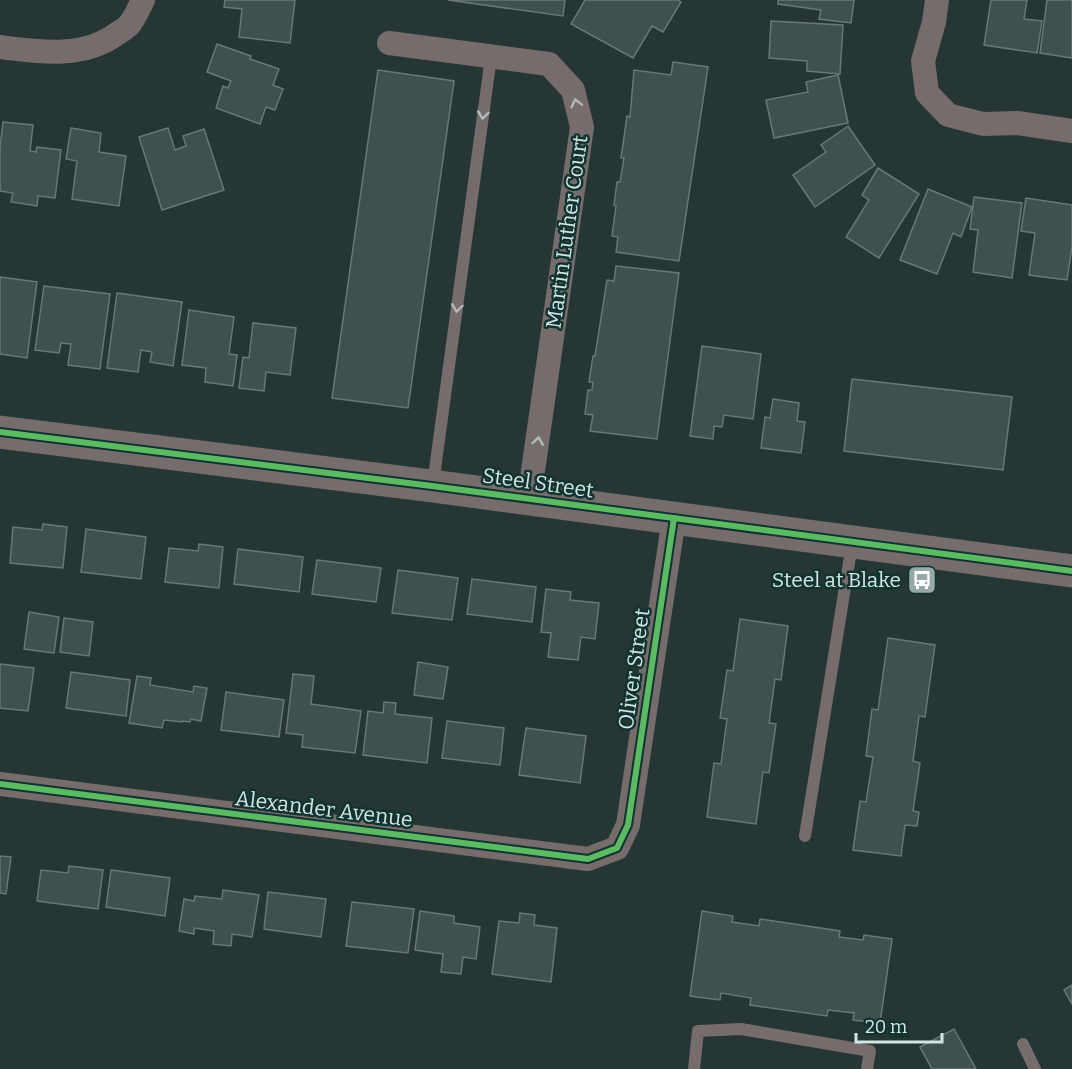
<svg xmlns="http://www.w3.org/2000/svg" width="1072" height="1069" viewBox="0 0 1072 1069" font-family="Bitter,serif">
  <rect width="100%" height="100%" fill="#253635"/>
  <g fill="#3e504f" stroke="#697776" stroke-width="1.5">
    <polygon points="225,0 295,0 290,43 239,37 242,9 224,7"/>
    <polygon points="448,0 565,0 563,16"/>
    <polygon points="585,0 678,0 681,2 663,32 652,26 633,58 571,24"/>
    <polygon points="778,0 854,0 851,23 819,19 821,10 778,4"/>
    <polygon points="991,0 1027,0 1024,19 1042,21 1037,53 984,45"/>
    <polygon points="1047,0 1072,0 1072,58 1040,53"/>
    <polygon points="771,21 843,25 840,74 807,71 807,61 769,58"/>
    <polygon points="217,44 251,56 250,59 279,69 273,85 283,89 275,110 266,107 260,124 216,108 223,86 228,88 231,81 207,72"/>
    <polygon points="673,62 708,67 679,261 616,252 618,237 612,236 616,206 614,205 617,182 620,182 624,158 621,158 627,116 630,117 634,70 671,75"/>
    <polygon points="378,70 454,81 408,408 332,398"/>
    <polygon points="838,75 848,123 774,138 766,100 808,92 806,82"/>
    <polygon points="3,122 33,125 30,151 36,152 37,147 61,150 55,198 38,196 37,206 11,202 13,193 0,191 0,147"/>
    <polygon points="848,126 875,165 815,207 793,175 826,152 821,145"/>
    <polygon points="71,128 101,133 99,152 126,156 119,206 72,199 77,161 66,159"/>
    <polygon points="168,128 175,150 186,146 183,136 204,129 224,190 162,210 139,137"/>
    <polygon points="878,168 919,194 879,258 846,237 869,200 862,195"/>
    <polygon points="928,189 972,207 961,237 953,233 937,274 900,260"/>
    <polygon points="974,197 1022,203 1012,278 973,272 978,230 970,229"/>
    <polygon points="1026,198 1072,205 1072,247 1067,280 1029,275 1035,233 1021,231"/>
    <polygon points="616,266 679,273 657,439 590,431 593,415 585,414 588,390 592,390 593,382 589,382 593,356 595,356 607,280 614,281"/>
    <polygon points="0,277 37,282 27,358 0,354"/>
    <polygon points="44,286 110,294 100,369 68,365 71,344 61,343 59,353 35,350"/>
    <polygon points="117,293 182,302 173,366 150,362 152,352 141,350 138,372 107,368"/>
    <polygon points="189,310 234,317 229,354 237,355 233,386 205,382 206,368 182,365"/>
    <polygon points="253,323 296,328 290,375 266,372 264,391 239,388 243,357 249,358"/>
    <polygon points="702,346 761,354 753,419 724,415 722,427 714,426 713,439 690,436"/>
    <polygon points="852,379 1012,397 1003,470 844,451"/>
    <polygon points="773,399 799,403 797,421 805,422 801,453 761,448 765,417 770,418"/>
    <polygon points="43,524 67,527 63,568 10,563 13,527 42,530"/>
    <polygon points="86,529 146,537 141,579 81,572"/>
    <polygon points="199,544 223,547 219,588 165,582 169,548 198,551"/>
    <polygon points="238,549 303,557 299,592 234,584"/>
    <polygon points="317,560 381,568 376,602 312,594"/>
    <polygon points="398,570 458,578 452,620 392,613"/>
    <polygon points="472,579 536,587 532,622 467,614"/>
    <polygon points="546,589 571,592 570,600 599,603 595,639 581,637 578,660 548,657 551,633 541,632"/>
    <polygon points="29,612 59,617 54,653 24,649"/>
    <polygon points="64,618 93,622 89,656 60,652"/>
    <polygon points="740,619 788,626 781,680 775,679 769,723 776,724 769,773 763,772 756,824 707,817 714,763 721,764 727,719 720,718 727,670 733,671"/>
    <polygon points="888,638 935,645 925,717 919,716 913,761 920,763 913,811 919,812 917,826 905,825 901,856 853,850 860,801 866,802 873,757 866,756 872,709 878,710"/>
    <polygon points="418,662 448,667 443,699 414,695"/>
    <polygon points="0,664 34,668 28,711 0,708"/>
    <polygon points="71,672 130,680 126,716 66,708"/>
    <polygon points="293,674 314,676 311,704 361,711 355,753 302,747 303,735 286,733"/>
    <polygon points="137,676 151,678 150,685 193,692 194,686 207,688 201,721 191,719 190,722 182,721 182,722 164,720 162,728 129,723"/>
    <polygon points="226,692 284,700 279,737 221,730"/>
    <polygon points="384,702 396,703 395,714 432,718 427,763 363,755 368,711 383,713"/>
    <polygon points="447,721 504,728 500,765 442,758"/>
    <polygon points="526,728 586,736 580,783 519,775"/>
    <polygon points="0,856 11,857 6,894 0,893"/>
    <polygon points="69,866 103,870 98,909 37,901 41,870 68,873"/>
    <polygon points="111,870 170,878 165,916 106,907"/>
    <polygon points="223,890 259,895 252,937 232,934 231,946 213,944 214,931 194,928 194,934 179,931 184,899 194,901 195,896 222,899"/>
    <polygon points="268,892 326,899 321,937 264,929"/>
    <polygon points="352,902 414,909 408,953 346,946"/>
    <polygon points="420,911 454,916 454,923 480,927 476,959 463,957 461,974 441,972 443,954 415,950"/>
    <polygon points="702,911 733,916 732,922 759,926 760,919 840,931 839,937 863,940 864,935 892,939 880,1023 853,1020 854,1013 828,1010 827,1016 750,1005 751,998 721,993 720,1000 690,996"/>
    <polygon points="520,913 535,915 534,925 557,928 551,982 492,974 499,921 519,923"/>
    <polygon points="1072,985 1072,1004 1064,990"/>
    <polygon points="954,1029 976,1069 932,1069 920,1047"/>
  </g>
  <g fill="none" stroke-linecap="round" stroke-linejoin="round">
    <g stroke="#756c6b" stroke-width="12">
      <polyline points="433,484 491,57"/>
      <polyline points="805,836 852,544"/>
      <polyline points="1023,1044 1035,1069"/>
      <polyline points="694,1069 698,1031 741,1029 870,1051 867,1069"/>
    </g>
    <g stroke="#756c6b" stroke-width="24">
      <polyline points="937,0 934,22 923,61 927,93 948,115 983,124 1017,123 1072,131"/>
      <polyline points="389,43 549,64 573,90 582,127 529,499"/>
      <path d="M0 47C39 52 84 59 118 33 122 31 126 28 129 25 135 18 139 8 143 0"/>
      <polyline points="0,784 588,859 617,848 628,825 674,518"/>
    </g>
    <polyline stroke="#756d6c" stroke-width="33" points="0,432 432,486 1072,571"/>
    <g stroke="#123431" stroke-width="10">
      <g id="cycleway">
        <polyline points="0,432 432,486 1072,571"/>
        <polyline points="0,784 588,859 617,848 628,825 674,518"/>
      </g>
    </g>
    <use href="#cycleway" stroke="#5cba63" stroke-width="6"/>
  </g>
  <defs><path id="oneway-chevron" d="M-2-3.5L2.5 0L-2 3.5" fill="none" stroke-width="1.6" stroke-linecap="round" stroke-linejoin="round" transform="scale(1.5)"/></defs>
  <g stroke="#b2bbba">
    <use href="#oneway-chevron" transform="translate(576 103) rotate(-104)"/>
    <use href="#oneway-chevron" transform="translate(483 115) rotate(98)"/>
    <use href="#oneway-chevron" transform="translate(457 308) rotate(98)"/>
    <use href="#oneway-chevron" transform="translate(538 441) rotate(-82)"/>
  </g>
  <defs>
    <g id="bus-square" transform="scale(1.5)"><rect x="-9" y="-9" width="18" height="18" rx="4" fill="#96a8a7" stroke="#123431"/><path d="M-5-6H5V4H4V6H2V4H-2V6H-4V4H-5ZM-3.5-4V0h7V-4ZM-3.5 1.2v1.5H-2V1.2ZM2 1.2v1.5H3.5V1.2Z" fill="#fff"/></g>
  </defs>
  <g fill-rule="evenodd">
    <use href="#bus-square" x="922" y="580"/>
  </g>
  <g text-anchor="middle" dominant-baseline="central" stroke-width="5" stroke-linejoin="round" paint-order="stroke">
    <g font-size="21" fill="#d3e6e4" stroke="#123431">
      <text transform="translate(567 232) rotate(-82)">Martin Luther Court</text>
      <text transform="translate(538 483) rotate(8)">Steel Street</text>
      <text transform="translate(634 669) rotate(-82)">Oliver Street</text>
      <text transform="translate(324 809) rotate(7)">Alexander Avenue</text>
    </g>
    <g font-size="21" fill="#d3e6e4" stroke="#123431" text-anchor="end">
      <text x="901" y="580">Steel at Blake</text>
    </g>
  </g>
  <path d="M856 1033v9h86v-9" fill="none" stroke="#d3e6e4" stroke-width="3"/>
  <text x="865" y="1033" font-size="18" fill="#d3e6e4" stroke="#123431" stroke-width="4.5" paint-order="stroke">20 m</text>
</svg>
